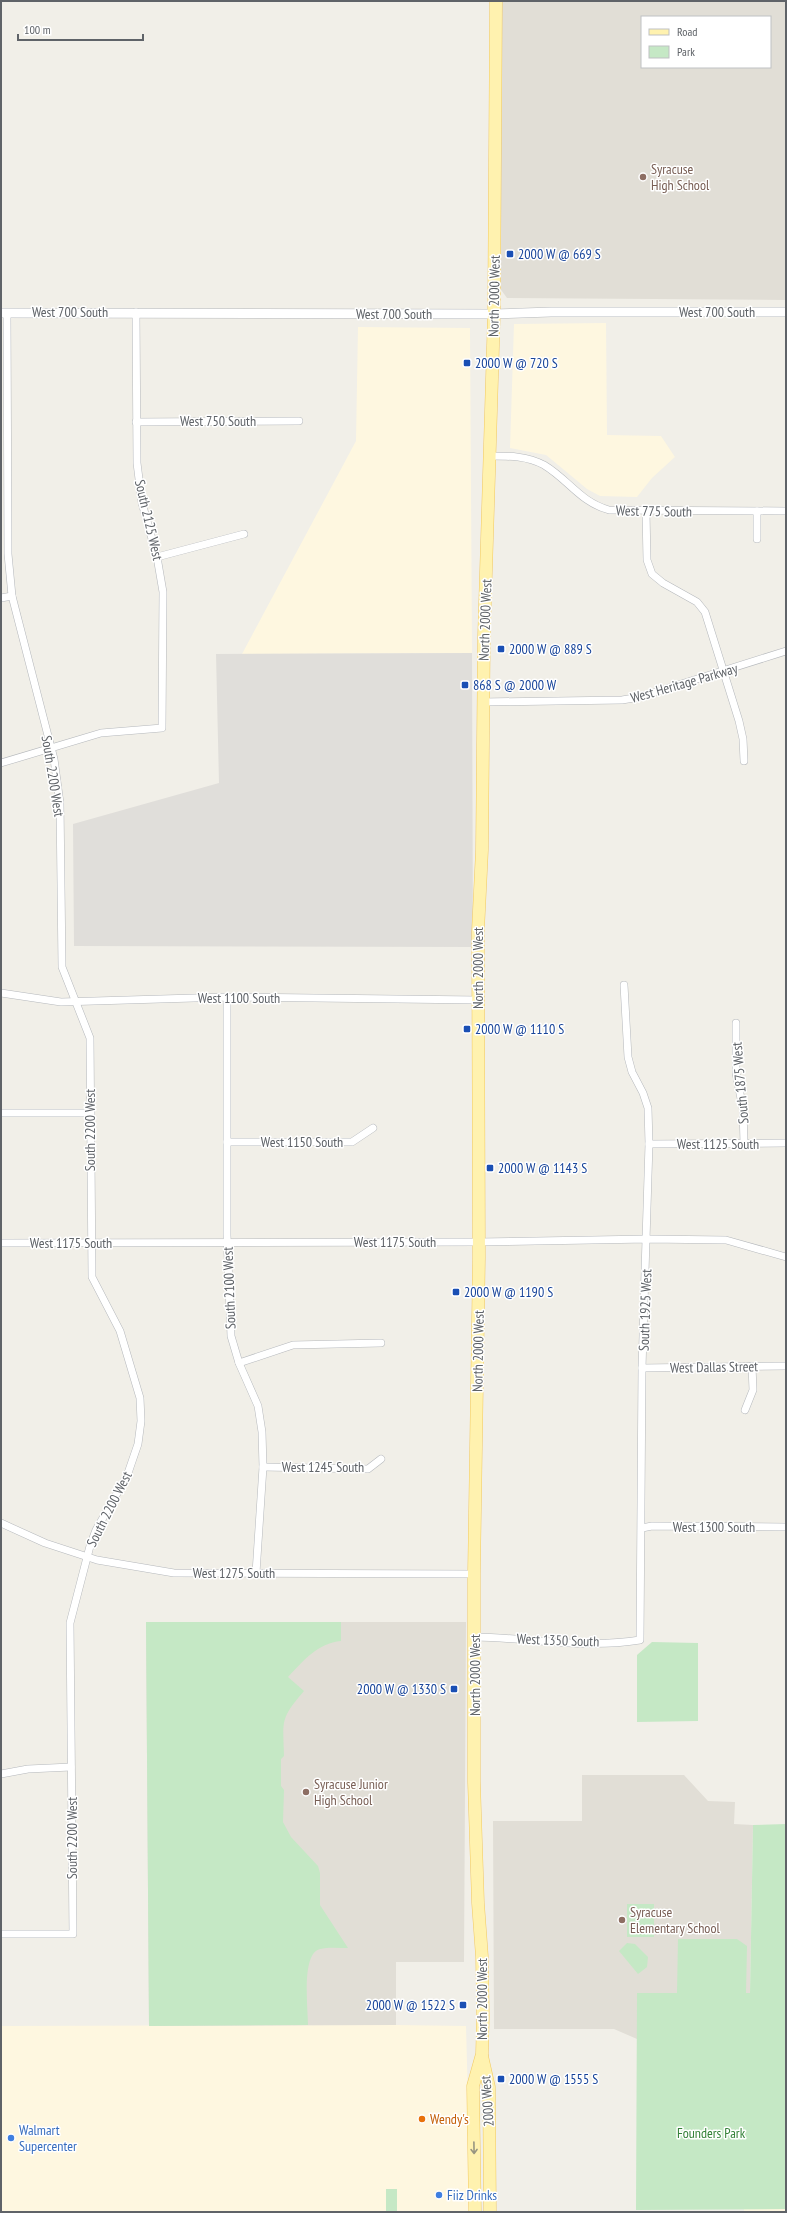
<svg xmlns="http://www.w3.org/2000/svg" width="787" height="2213" viewBox="0 0 787 2213" font-family="'PT Sans Narrow',sans-serif">
  <rect width="100%" height="100%" fill="#f1efe8"/>
  <g fill="#fef7e0">
    <polygon points="606,323 607,435 661,436 675,457 652,478 637,497 600,496 587,489 546,455 510,448 514,324"/>
    <polygon points="358,327 470,328 472,653 242,654 356,441"/>
    <polygon points="396,2025 466,2026 471,2212 1,2212 1,2026"/>
    <rect x="744" y="2209" width="42" height="3"/>
  </g>
  <polygon fill="#e0deda" points="472,653 473,947 74,946 73,824 219,783 216,654"/>
  <g fill="#e1ded6" fill-rule="evenodd">
    <path d="M500 1H786V300L507 298 499 287ZM642 17H770V67H642Z"/>
    <polygon points="146,1622 466,1622 464,1962 396,1962 396,2025 149,2026"/>
    <polygon points="582,1775 684,1775 708,1801 735,1802 734,1824 753,1825 750,1993 638,1993 637,2039 614,2029 494,2029 493,1821 582,1821"/>
  </g>
  <g fill="#c5e8c5">
    <path d="M146 1622H341V1641C318 1643 303 1661 288 1677L304 1691C280 1719 283 1720 284 1756L281 1759V1786L284 1790 283 1822 291 1837 318 1866 320 1873V1905L348 1948C339 1948 328 1947 320 1949 301 1953 308 2009 308 2025L149 2026Z"/>
    <polygon points="652,1642 698,1643 698,1721 637,1722 637,1655"/>
    <polygon points="786,1824 786,2209 636,2210 637,1993 677,1993 678,1939 737,1939 747,1946 746,1993 750,1993 753,1825"/>
    <rect x="627" y="1904" width="27" height="33"/>
    <polygon points="627,1943 635,1944 648,1957 647,1967 638,1974 619,1951"/>
    <rect x="386" y="2189" width="11" height="23"/>
  </g>
  <g fill="none" stroke-linecap="round" stroke-linejoin="round">
    <g stroke="#b5b8bc" stroke-width="8">
      <g id="minor">
        <polyline points="136,422 299,421"/>
        <path d="M491 456C510 456 527 456 544 465 569 480 580 502 609 510L786 511"/>
        <polyline points="757,511 757,539"/>
        <polyline points="646,512 647,560 652,574 663,583 697,602 705,612 739,721 743,739 744,761"/>
        <polyline points="157,557 244,534"/>
        <polyline points="1,598 12,596"/>
        <polyline points="483,702 622,700 640,697 786,651"/>
        <polyline points="1,763 101,733 162,728 163,592 157,557 142,503 137,463 136,312"/>
        <polyline points="1,993 61,1002 227,997 478,1000"/>
        <polyline points="227,997 227,1235 231,1336 239,1363 258,1406 262,1432 263,1467 256,1573"/>
        <polyline points="736,1023 736,1073 743,1109 744,1144"/>
        <polyline points="1,1113 91,1113"/>
        <polyline points="227,1142 352,1142 373,1128"/>
        <polyline points="649,1144 786,1143"/>
        <polyline points="1,1243 479,1242 648,1239 726,1240 786,1257"/>
        <polyline points="239,1363 293,1345 381,1343"/>
        <polyline points="642,1368 786,1366"/>
        <polyline points="745,1410 753,1390 752,1366"/>
        <polyline points="263,1467 368,1469 381,1459"/>
        <polyline points="1,1523 45,1543 97,1560 174,1573 474,1574"/>
        <polyline points="642,1528 652,1526 786,1527"/>
        <path d="M476 1637C530 1638 585 1649 640 1640L642 1368 649 1144 648 1108 643 1093 632 1072 628 1057 624 985"/>
        <polyline points="1,1774 28,1769 71,1767"/>
        <polyline points="1,1934 73,1934 70,1623 90,1546 96,1530 127,1476 138,1444 141,1421 140,1398 120,1331 92,1277 90,1038 62,967 60,803 54,759 12,596 8,554 7,313"/>
      </g>
    </g>
    <g stroke="#b5b8bc" stroke-width="10">
      <polyline id="tertiary" points="1,313 494,314 551,312 786,312"/>
    </g>
    <g stroke="#f2c960" stroke-width="13">
      <g id="primary">
        <polyline points="482,2056 489,2087 490,2212"/>
        <polyline points="475,2212 473,2086 482,2054 483,2017 482,1957 478,1903 474,1782 474,1574 479,1257 478,931 482,850 484,636 494,314 496,1"/>
      </g>
    </g>
    <use href="#minor" stroke="#fff" stroke-width="7"/>
    <use href="#tertiary" stroke="#fff" stroke-width="9"/>
    <use href="#primary" stroke="#fff2af" stroke-width="12"/>
  </g>
  <defs><path id="oneway-shaft" d="M-6 0H5M1.5-3L5.5 0L1.5 3" fill="none" stroke-width="1.6" stroke-linecap="round" stroke-linejoin="round"/></defs>
  <use stroke="#979581" href="#oneway-shaft" transform="translate(474 2148) rotate(89)"/>
  <g fill="#8d6e63" stroke="#fff" stroke-width="1.5">
    <circle cx="643" cy="177" r="4"/>
    <circle cx="306" cy="1792" r="4"/>
    <circle cx="622" cy="1920" r="4"/>
  </g>
  <g fill="#1a4fb4" stroke="#fff" stroke-width="1.5">
    <rect x="506" y="250" width="8" height="8" rx="2"/>
    <rect x="463" y="359" width="8" height="8" rx="2"/>
    <rect x="497" y="645" width="8" height="8" rx="2"/>
    <rect x="461" y="681" width="8" height="8" rx="2"/>
    <rect x="463" y="1025" width="8" height="8" rx="2"/>
    <rect x="486" y="1164" width="8" height="8" rx="2"/>
    <rect x="452" y="1288" width="8" height="8" rx="2"/>
    <rect x="450" y="1685" width="8" height="8" rx="2"/>
    <rect x="459" y="2001" width="8" height="8" rx="2"/>
    <rect x="497" y="2075" width="8" height="8" rx="2"/>
  </g>
  <circle fill="#e8710a" stroke="#fff" stroke-width="1.5" cx="422" cy="2119" r="4"/>
  <g fill="#3f7fe0" stroke="#fff" stroke-width="1.5">
    <circle cx="11" cy="2138" r="4"/>
    <circle cx="439" cy="2195" r="4"/>
  </g>
  <g text-anchor="middle" dominant-baseline="central" stroke-width="3" stroke-linejoin="round" paint-order="stroke">
    <g font-size="14" fill="#785e54" stroke="#fff" text-anchor="start">
      <text x="651" y="169">Syracuse<tspan x="651" dy="16">High School</tspan></text>
      <text x="314" y="1784">Syracuse Junior<tspan x="314" dy="16">High School</tspan></text>
      <text x="630" y="1912">Syracuse<tspan x="630" dy="16">Elementary School</tspan></text>
    </g>
    <g font-size="14" fill="#164399" stroke="#fff" text-anchor="start">
      <text x="518" y="254">2000 W @ 669 S</text>
      <text x="475" y="363">2000 W @ 720 S</text>
      <text x="509" y="649">2000 W @ 889 S</text>
      <text x="473" y="685">868 S @ 2000 W</text>
      <text x="475" y="1029">2000 W @ 1110 S</text>
      <text x="498" y="1168">2000 W @ 1143 S</text>
      <text x="464" y="1292">2000 W @ 1190 S</text>
      <text x="446" y="1689" text-anchor="end">2000 W @ 1330 S</text>
      <text x="455" y="2005" text-anchor="end">2000 W @ 1522 S</text>
      <text x="509" y="2079">2000 W @ 1555 S</text>
    </g>
    <g font-size="14" fill="#5f6368" stroke="#fff">
      <text transform="translate(494 296) rotate(-89)">North 2000 West</text>
      <text x="70" y="312">West 700 South</text>
      <text x="717" y="312">West 700 South</text>
      <text x="394" y="314">West 700 South</text>
      <text x="218" y="421">West 750 South</text>
      <text transform="translate(654 511) rotate(1)">West 775 South</text>
      <text transform="translate(149 520) rotate(77)">South 2125 West</text>
      <text transform="translate(485 620) rotate(-88)">North 2000 West</text>
      <text transform="translate(684 683) rotate(-16)">West Heritage Parkway</text>
      <text transform="translate(53 776) rotate(81)">South 2200 West</text>
      <text transform="translate(478 968) rotate(-90)">North 2000 West</text>
      <text x="239" y="998">West 1100 South</text>
      <text transform="translate(740 1083) rotate(-95)">South 1875 West</text>
      <text transform="translate(90 1130) rotate(-90)">South 2200 West</text>
      <text x="302" y="1142">West 1150 South</text>
      <text x="718" y="1144">West 1125 South</text>
      <text x="395" y="1242">West 1175 South</text>
      <text x="71" y="1243">West 1175 South</text>
      <text transform="translate(229 1288) rotate(-92)">South 2100 West</text>
      <text transform="translate(645 1310) rotate(-88)">South 1925 West</text>
      <text transform="translate(478 1351) rotate(-89)">North 2000 West</text>
      <text transform="translate(714 1367) rotate(-1)">West Dallas Street</text>
      <text x="323" y="1467">West 1245 South</text>
      <text transform="translate(109 1509) rotate(-63)">South 2200 West</text>
      <text x="714" y="1527">West 1300 South</text>
      <text x="234" y="1573">West 1275 South</text>
      <text transform="translate(558 1640) rotate(2)">West 1350 South</text>
      <text transform="translate(475 1675) rotate(-90)">North 2000 West</text>
      <text transform="translate(72 1838) rotate(-90)">South 2200 West</text>
      <text transform="translate(482 1999) rotate(-90)">North 2000 West</text>
      <text transform="translate(487 2101) rotate(-94)">2000 West</text>
    </g>
    <g font-size="14" fill="#c56008" stroke="#fff" text-anchor="start">
      <text x="430" y="2119">Wendy's</text>
    </g>
    <g font-size="14" fill="#366cbe" stroke="#fff" text-anchor="start">
      <text x="19" y="2130">Walmart<tspan x="19" dy="16">Supercenter</tspan></text>
      <text x="447" y="2195">Fiiz Drinks</text>
    </g>
    <g font-size="14" fill="#348238" stroke="#fff">
      <text x="711" y="2133">Founders Park</text>
    </g>
  </g>
  <rect width="787" height="2213" fill="none" stroke="#5f6368" stroke-width="4"/>
  <rect x="641" y="16" width="130" height="52" fill="#ffffff" stroke="#bfc1c3"/>
  <rect x="649" y="29" width="20" height="6" fill="#fff2af" stroke="#bfc1c3"/>
  <text x="677" y="36" font-size="12" fill="#5f6368">Road</text>
  <rect x="649" y="46" width="20" height="12" fill="#c5e8c5" stroke="#bfc1c3"/>
  <text x="677" y="56" font-size="12" fill="#5f6368">Park</text>
  <path d="M18 34v6h125v-6" fill="none" stroke="#5f6368" stroke-width="2"/>
  <text x="24" y="34" font-size="12" fill="#5f6368" stroke="#ffffff" stroke-width="3" paint-order="stroke">100 m</text>
</svg>
